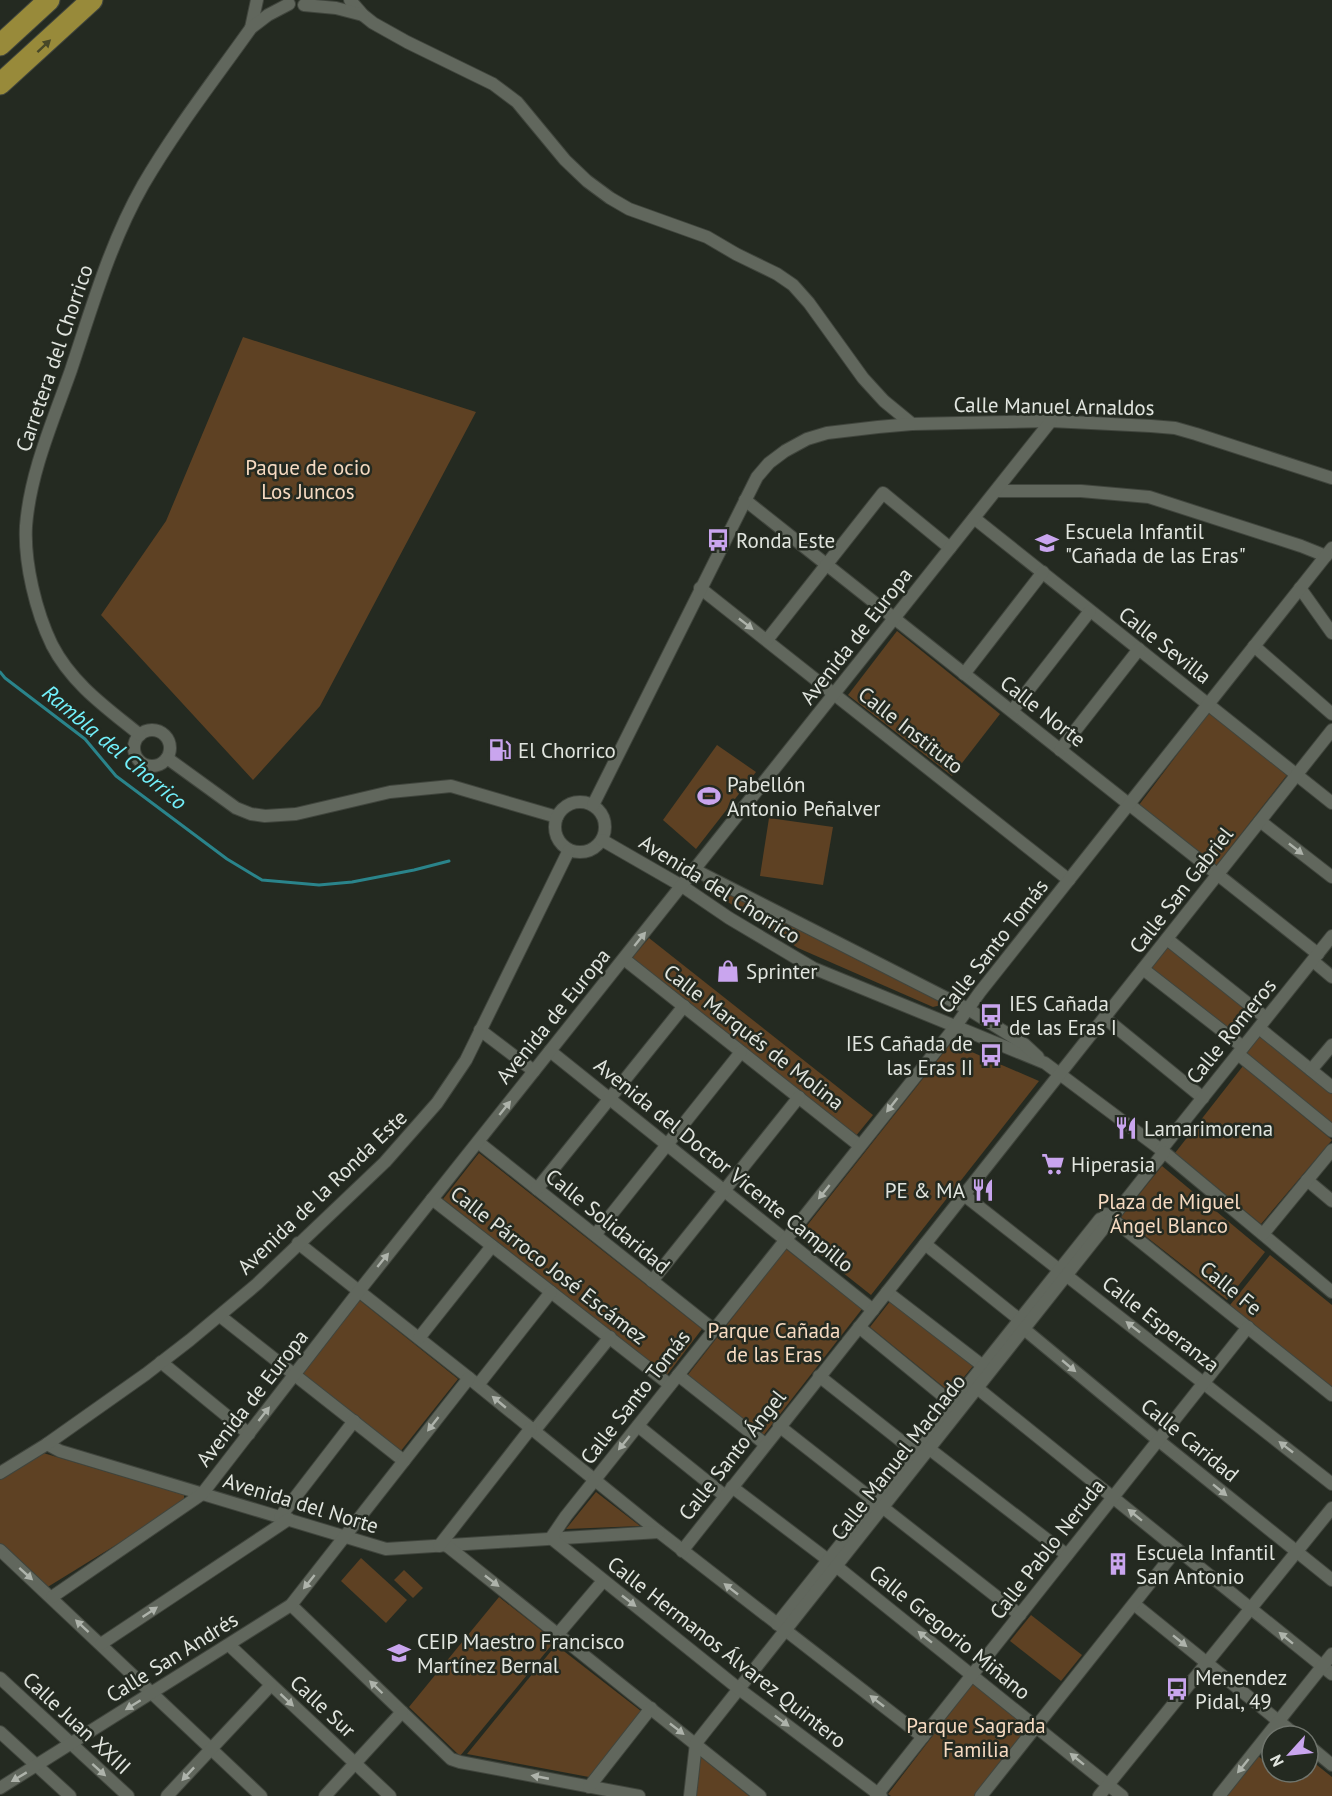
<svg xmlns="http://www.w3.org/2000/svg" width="1332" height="1796" viewBox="0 0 1332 1796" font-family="'PT Sans',sans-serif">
  <rect width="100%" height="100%" fill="#242a21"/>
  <g fill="#5e4123">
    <polygon points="243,337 476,412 320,706 253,780 101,615 166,521"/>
    <polygon points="897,631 1000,714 952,776 848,695"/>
    <polygon points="1210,711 1287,775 1216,866 1139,805"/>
    <polygon points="717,745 756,772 696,849 663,820"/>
    <polygon points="769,818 833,827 823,885 760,876"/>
    <polygon points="706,880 949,1003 933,1007 798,948 705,887 703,882"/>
    <polygon points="649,938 873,1115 855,1137 631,959"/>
    <polygon points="1170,944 1254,1011 1234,1035 1151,969"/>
    <polygon points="1261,1033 1332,1093 1332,1126 1244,1054"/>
    <polygon points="951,1043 1039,1081 871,1295 798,1237"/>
    <polygon points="1243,1066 1332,1140 1261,1224 1175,1153"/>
    <polygon points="479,1153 702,1329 667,1375 443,1199"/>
    <polygon points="1162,1166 1265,1252 1227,1300 1121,1217"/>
    <polygon points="786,1249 862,1309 763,1436 687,1376"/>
    <polygon points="1270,1255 1332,1305 1332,1388 1230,1305"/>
    <polygon points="358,1299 458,1379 400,1452 299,1372"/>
    <polygon points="891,1300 973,1366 951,1393 870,1327"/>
    <polygon points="40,1452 184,1495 184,1503 46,1588 0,1545 0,1479"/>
    <polygon points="596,1492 640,1526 566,1529"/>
    <polygon points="361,1558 407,1600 386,1623 341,1581"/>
    <polygon points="404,1570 423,1588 413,1598 394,1580"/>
    <polygon points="499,1597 555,1641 460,1756 409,1707"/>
    <polygon points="1031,1615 1082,1655 1061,1681 1010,1641"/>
    <polygon points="556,1645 641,1711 589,1777 467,1754"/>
    <polygon points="974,1682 1030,1727 975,1796 891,1796 888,1794"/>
    <polygon points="1258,1756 1272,1767 1272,1772 1278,1772 1282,1775 1285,1772 1308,1772 1308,1758 1332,1777 1332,1796 1225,1796"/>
    <polygon points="701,1757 749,1796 695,1796"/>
  </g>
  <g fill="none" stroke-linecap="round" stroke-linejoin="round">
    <polyline stroke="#2a848b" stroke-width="3" points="0,672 5,678 85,739 116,776 227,859 262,880 319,885 352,882 414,870 449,861"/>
    <g stroke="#40453d" stroke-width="14">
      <g id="street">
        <polyline points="350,0 363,15 373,23 407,42 493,84 517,102 565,160 587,181 610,198 629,209 707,237 736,254 777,274 793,285 809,303 863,378 884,401 912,424"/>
        <polyline points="304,5 336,8 363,15"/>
        <polyline points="251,28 257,0"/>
        <polyline points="996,491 1081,491 1149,497 1301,546 1326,556"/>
        <polyline points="745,500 1318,954"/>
        <polyline points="974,518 1332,803"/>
        <polyline points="700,588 1069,880"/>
        <polyline points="1300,588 1332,633"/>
        <polyline points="767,640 883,493 950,548"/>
        <polyline points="1254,646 1332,714"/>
        <polyline points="964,674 1043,572"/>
        <polyline points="1012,711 1090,611"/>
        <circle cx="152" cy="748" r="18"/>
        <path d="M140 735C107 708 72 684 52 645 36 612 24 563 26 526 30 473 53 421 71 370 92 307 110 243 143 185 175 130 214 80 251 28L268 15 289 4"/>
        <polyline points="1060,750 1139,649"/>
        <polyline points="167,758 236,808 251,814 265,816 296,814 390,792 451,786 557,817"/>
        <circle cx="580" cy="827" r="25"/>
        <polyline points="593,805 757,477 769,463 785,451 807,439 827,433 878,427 912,424 1051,421 1151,426 1175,428 1196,434 1332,478"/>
        <polyline points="1260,821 1332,877"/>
        <polyline points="602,840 682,886 729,918 813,968 1045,1063 1164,1152 1332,1292"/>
        <polyline points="695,870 968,1009 1024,1044 1038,1057"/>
        <polyline points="1167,939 1266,1018"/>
        <polyline points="624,959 860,1146"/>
        <polyline points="1313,961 1332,977"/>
        <polyline points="1143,969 1243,1047"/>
        <polyline points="1105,1018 1203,1098"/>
        <polyline points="1259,1028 1332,1087"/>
        <polyline points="480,1030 534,1071"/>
        <polyline points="550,1051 873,1310"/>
        <polyline points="1238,1054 1332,1131"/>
        <polyline points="1311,1070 1332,1045"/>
        <polyline points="478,1142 714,1330"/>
        <polyline points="1161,1150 1332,936"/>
        <polyline points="1307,1180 1332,1201"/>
        <polyline points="537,1189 684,1006"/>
        <polyline points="964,1195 1332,1484"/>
        <polyline points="432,1199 670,1385"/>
        <polyline points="1106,1214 1332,1395"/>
        <polyline points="1263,1234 1332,1150"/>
        <polyline points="595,1235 741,1052"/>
        <polyline points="298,1243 469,1378 659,1532 923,1737"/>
        <polyline points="925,1244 1020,1320 1024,1329 1158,1440 1332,1580"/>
        <polyline points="652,1281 799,1097"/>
        <polyline points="887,1292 983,1366"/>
        <polyline points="220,1316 404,1461"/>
        <polyline points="859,1327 953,1404"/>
        <polyline points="419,1338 492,1246"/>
        <polyline points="161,1362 249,1434"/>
        <polyline points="678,1375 765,1444"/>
        <polyline points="819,1376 915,1452"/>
        <polyline points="971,1383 1332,1674"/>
        <polyline points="478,1385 551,1292"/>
        <polyline points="638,1426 725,1496"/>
        <polyline points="779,1426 1020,1615"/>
        <polyline points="534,1431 610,1337"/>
        <polyline points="47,1444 60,1451 386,1549 659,1532"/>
        <polyline points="923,1444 1067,1555"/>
        <polyline points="0,1473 47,1444 146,1374 190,1340 257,1284 385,1162 437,1103 466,1060 569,850"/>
        <polyline points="732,1487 836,1566 1122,1796"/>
        <polyline points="280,1517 354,1421"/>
        <polyline points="446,1545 760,1796"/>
        <polyline points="439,1546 531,1428"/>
        <polyline points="0,1550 261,1796"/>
        <polyline points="682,1551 1332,730"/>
        <polyline points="52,1597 202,1494 359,1291 1051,421"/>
        <polyline points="1134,1604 1297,1736"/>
        <polyline points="291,1605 451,1759 460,1762 639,1796"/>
        <polyline points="777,1624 1100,1219"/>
        <polyline points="558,1634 603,1581"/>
        <polyline points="101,1644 289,1519"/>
        <polyline points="229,1645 390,1796"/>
        <polyline points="0,1678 128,1796"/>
        <polyline points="0,1732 70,1796"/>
        <polyline points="1308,1745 1332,1765"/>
        <polyline points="589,1787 651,1708"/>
        <polyline points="0,1788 291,1605 469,1378"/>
        <polyline points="167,1796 271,1685"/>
        <polyline points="325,1796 402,1712"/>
        <polyline points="690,1796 696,1743 1164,1152"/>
        <polyline points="876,1796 1248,1327"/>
        <polyline points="881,1796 739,1689 551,1538 566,1516 955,1027 980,992 1332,548"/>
        <polyline points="981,1796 1177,1549"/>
        <polyline points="1099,1796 1332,1508"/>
        <polyline points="1219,1796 1332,1654"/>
      </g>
    </g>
    <g stroke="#40453d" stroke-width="23">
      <g id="highway">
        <polyline points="0,45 49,0"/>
        <polyline points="0,84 92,0"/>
      </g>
    </g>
    <use href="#street" stroke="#61675d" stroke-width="12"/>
    <use href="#highway" stroke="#988a3a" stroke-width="21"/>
  </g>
  <defs><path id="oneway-solid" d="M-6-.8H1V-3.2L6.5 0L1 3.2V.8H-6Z" transform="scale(1.5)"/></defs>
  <use fill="#474728" href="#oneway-solid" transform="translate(44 46) rotate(-43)"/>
  <g fill="#aeb3ab">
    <use href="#oneway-solid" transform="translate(746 624) rotate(38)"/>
    <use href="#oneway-solid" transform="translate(1296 849) rotate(38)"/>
    <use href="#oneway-solid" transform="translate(640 939) rotate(-51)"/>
    <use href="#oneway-solid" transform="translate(892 1105) rotate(128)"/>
    <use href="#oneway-solid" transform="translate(505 1108) rotate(-51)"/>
    <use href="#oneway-solid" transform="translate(824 1192) rotate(129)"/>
    <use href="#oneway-solid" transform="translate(383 1260) rotate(-51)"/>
    <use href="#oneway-solid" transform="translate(1133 1327) rotate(-142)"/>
    <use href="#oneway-solid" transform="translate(1069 1366) rotate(40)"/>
    <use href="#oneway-solid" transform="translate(499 1402) rotate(-140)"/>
    <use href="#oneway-solid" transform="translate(264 1414) rotate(-52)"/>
    <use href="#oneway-solid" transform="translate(433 1424) rotate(128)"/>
    <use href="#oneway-solid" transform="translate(624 1443) rotate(129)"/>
    <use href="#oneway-solid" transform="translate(1286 1447) rotate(-142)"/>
    <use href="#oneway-solid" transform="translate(1220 1490) rotate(39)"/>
    <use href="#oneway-solid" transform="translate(1135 1515) rotate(-141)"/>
    <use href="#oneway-solid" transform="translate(26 1574) rotate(42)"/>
    <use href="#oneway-solid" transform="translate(492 1581) rotate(38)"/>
    <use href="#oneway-solid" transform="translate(309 1582) rotate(129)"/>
    <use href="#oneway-solid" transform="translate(731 1589) rotate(-142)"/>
    <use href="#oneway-solid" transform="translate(629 1601) rotate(38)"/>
    <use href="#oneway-solid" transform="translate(150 1612) rotate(-34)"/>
    <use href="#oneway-solid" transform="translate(82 1626) rotate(-137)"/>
    <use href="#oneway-solid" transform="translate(925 1637) rotate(-141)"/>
    <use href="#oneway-solid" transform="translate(1286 1638) rotate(-141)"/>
    <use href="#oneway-solid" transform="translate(1180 1641) rotate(39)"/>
    <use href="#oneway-solid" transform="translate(376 1687) rotate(-136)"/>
    <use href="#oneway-solid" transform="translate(287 1700) rotate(43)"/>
    <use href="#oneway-solid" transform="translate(877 1701) rotate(-142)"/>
    <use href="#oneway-solid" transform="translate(133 1705) rotate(148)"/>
    <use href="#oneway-solid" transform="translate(782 1721) rotate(37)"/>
    <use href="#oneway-solid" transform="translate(677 1729) rotate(38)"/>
    <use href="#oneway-solid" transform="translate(1077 1759) rotate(-141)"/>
    <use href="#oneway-solid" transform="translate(1243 1766) rotate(129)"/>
    <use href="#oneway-solid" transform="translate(99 1770) rotate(42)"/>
    <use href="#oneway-solid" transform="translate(188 1774) rotate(133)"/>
    <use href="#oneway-solid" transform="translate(19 1777) rotate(149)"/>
    <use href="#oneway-solid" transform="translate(540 1777) rotate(-169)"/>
  </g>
  <defs>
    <g id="bus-bare" transform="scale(1.8)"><path d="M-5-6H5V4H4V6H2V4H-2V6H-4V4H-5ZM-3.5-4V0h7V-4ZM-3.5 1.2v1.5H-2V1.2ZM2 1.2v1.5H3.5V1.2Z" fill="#c9a5ee" stroke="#242a21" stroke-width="2.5" paint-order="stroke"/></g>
    <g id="school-bare" transform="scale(1.8)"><path d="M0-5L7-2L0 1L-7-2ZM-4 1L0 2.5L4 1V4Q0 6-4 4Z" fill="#c9a5ee" stroke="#242a21" stroke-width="2.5" paint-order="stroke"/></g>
    <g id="fuel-bare" transform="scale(1.8)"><path d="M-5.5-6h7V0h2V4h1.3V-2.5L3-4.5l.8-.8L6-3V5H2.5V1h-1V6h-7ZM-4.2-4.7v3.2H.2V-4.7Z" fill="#c9a5ee" stroke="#242a21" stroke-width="2.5" paint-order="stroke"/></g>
    <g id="stadium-bare" transform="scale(1.8)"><path d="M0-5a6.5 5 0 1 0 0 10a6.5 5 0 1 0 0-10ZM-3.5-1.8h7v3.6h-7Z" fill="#c9a5ee" stroke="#242a21" stroke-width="2.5" paint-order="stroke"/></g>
    <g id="shop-bare" transform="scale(1.8)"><path d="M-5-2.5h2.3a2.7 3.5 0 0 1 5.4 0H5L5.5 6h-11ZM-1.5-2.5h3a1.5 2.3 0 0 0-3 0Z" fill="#c9a5ee" stroke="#242a21" stroke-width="2.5" paint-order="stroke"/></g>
    <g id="restaurant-bare" transform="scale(1.8)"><path d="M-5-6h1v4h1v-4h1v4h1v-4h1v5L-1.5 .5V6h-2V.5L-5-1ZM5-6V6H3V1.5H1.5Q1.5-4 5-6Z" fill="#c9a5ee" stroke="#242a21" stroke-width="2.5" paint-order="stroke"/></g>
    <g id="supermarket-bare" transform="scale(1.8)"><path d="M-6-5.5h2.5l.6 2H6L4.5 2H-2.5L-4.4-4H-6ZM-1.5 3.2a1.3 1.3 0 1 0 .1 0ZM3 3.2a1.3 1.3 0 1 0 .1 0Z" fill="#c9a5ee" stroke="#242a21" stroke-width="2.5" paint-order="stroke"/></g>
    <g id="building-bare" transform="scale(1.8)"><path d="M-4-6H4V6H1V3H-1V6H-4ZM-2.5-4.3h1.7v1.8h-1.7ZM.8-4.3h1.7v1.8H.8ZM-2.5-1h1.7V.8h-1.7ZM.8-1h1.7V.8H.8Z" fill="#c9a5ee" stroke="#242a21" stroke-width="2.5" paint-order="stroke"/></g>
  </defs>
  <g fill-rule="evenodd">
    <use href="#bus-bare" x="718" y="540"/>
    <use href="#school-bare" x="1047" y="543"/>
    <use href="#fuel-bare" x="500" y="750"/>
    <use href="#stadium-bare" x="709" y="796"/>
    <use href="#shop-bare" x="728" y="971"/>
    <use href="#bus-bare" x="991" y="1015"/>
    <use href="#bus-bare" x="991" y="1055"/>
    <use href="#restaurant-bare" x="1126" y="1128"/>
    <use href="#supermarket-bare" x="1053" y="1164"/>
    <use href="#restaurant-bare" x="983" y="1190"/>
    <use href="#building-bare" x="1118" y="1564"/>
    <use href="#school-bare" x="399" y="1653"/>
    <use href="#bus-bare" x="1177" y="1689"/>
  </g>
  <g text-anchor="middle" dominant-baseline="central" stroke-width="5" stroke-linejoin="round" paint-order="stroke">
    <g font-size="21" fill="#e1e5df" stroke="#242a21">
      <text transform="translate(54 358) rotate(-71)">Carretera del Chorrico</text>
      <text transform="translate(1054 406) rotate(1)">Calle Manuel Arnaldos</text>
      <text transform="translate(856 636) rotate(-52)">Avenida de Europa</text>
      <text transform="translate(1165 645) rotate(38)">Calle Sevilla</text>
      <text transform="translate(1043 711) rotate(38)">Calle Norte</text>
      <text transform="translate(911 730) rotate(38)">Calle Instituto</text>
      <text transform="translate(720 889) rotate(32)">Avenida del Chorrico</text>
      <text transform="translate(1181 890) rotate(-52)">Calle San Gabriel</text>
      <text transform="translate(993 946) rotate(-52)">Calle Santo Tomás</text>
      <text transform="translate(553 1016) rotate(-51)">Avenida de Europa</text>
      <text transform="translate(1231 1031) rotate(-51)">Calle Romeros</text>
      <text transform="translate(754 1037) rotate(38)">Calle Marqués de Molina</text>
      <text transform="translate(724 1165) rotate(39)">Avenida del Doctor Vicente Campillo</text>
      <text transform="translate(322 1192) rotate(-44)">Avenida de la Ronda Este</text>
      <text transform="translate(608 1221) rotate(39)">Calle Solidaridad</text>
      <text transform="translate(549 1265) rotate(38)">Calle Párroco José Escámez</text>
      <text transform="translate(1231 1288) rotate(39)">Calle Fe</text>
      <text transform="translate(1161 1324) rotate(38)">Calle Esperanza</text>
      <text transform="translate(635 1397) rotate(-52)">Calle Santo Tomás</text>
      <text transform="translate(252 1398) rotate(-52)">Avenida de Europa</text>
      <text transform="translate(1190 1440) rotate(39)">Calle Caridad</text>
      <text transform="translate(732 1455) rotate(-52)">Calle Santo Ángel</text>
      <text transform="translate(898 1457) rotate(-52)">Calle Manuel Machado</text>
      <text transform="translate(301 1503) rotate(17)">Avenida del Norte</text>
      <text transform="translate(1047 1549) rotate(-52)">Calle Pablo Neruda</text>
      <text transform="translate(950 1632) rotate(39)">Calle Gregorio Miñano</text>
      <text transform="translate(727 1652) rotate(38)">Calle Hermanos Álvarez Quintero</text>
      <text transform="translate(172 1657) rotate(-32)">Calle San Andrés</text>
      <text transform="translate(323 1706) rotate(43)">Calle Sur</text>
      <text transform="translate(77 1723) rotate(43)">Calle Juan XXIII</text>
    </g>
    <g font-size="21" fill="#f6dac1" stroke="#242a21">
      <text x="308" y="467">Paque de ocio<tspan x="308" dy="24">Los Juncos</tspan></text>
      <text x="1169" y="1201">Plaza de Miguel<tspan x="1169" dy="24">Ángel Blanco</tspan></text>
      <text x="774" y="1330">Parque Cañada<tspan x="774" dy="24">de las Eras</tspan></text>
      <text x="976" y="1725">Parque Sagrada<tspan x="976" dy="24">Familia</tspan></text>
    </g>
    <g font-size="21" fill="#e1e5df" stroke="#242a21" text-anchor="start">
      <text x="1065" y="531">Escuela Infantil<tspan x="1065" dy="24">"Cañada de las Eras"</tspan></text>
      <text x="736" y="540">Ronda Este</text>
      <text x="518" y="750">El Chorrico</text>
      <text x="727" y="784">Pabellón<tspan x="727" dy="24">Antonio Peñalver</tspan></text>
      <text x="746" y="971">Sprinter</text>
      <text x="1009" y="1003">IES Cañada<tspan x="1009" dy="24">de las Eras I</tspan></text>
      <text x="973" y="1043" text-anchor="end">IES Cañada de<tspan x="973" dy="24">las Eras II</tspan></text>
      <text x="1144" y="1128">Lamarimorena</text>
      <text x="1071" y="1164">Hiperasia</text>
      <text x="965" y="1190" text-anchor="end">PE &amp; MA</text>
      <text x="1136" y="1552">Escuela Infantil<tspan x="1136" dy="24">San Antonio</tspan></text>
      <text x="417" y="1641">CEIP Maestro Francisco<tspan x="417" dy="24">Martínez Bernal</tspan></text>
      <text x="1195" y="1677">Menendez<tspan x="1195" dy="24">Pidal, 49</tspan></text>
    </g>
    <g font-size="22" font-style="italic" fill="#72f0fb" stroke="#242a21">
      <text transform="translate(115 747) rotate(40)">Rambla del Chorrico</text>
    </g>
  </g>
  <g transform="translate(1290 1754) rotate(243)"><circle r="28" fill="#242a21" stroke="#70756d" stroke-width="1.5"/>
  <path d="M0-4.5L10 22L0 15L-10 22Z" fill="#c9a5ee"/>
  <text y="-9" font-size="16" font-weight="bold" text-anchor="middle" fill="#e1e5df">N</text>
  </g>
</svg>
